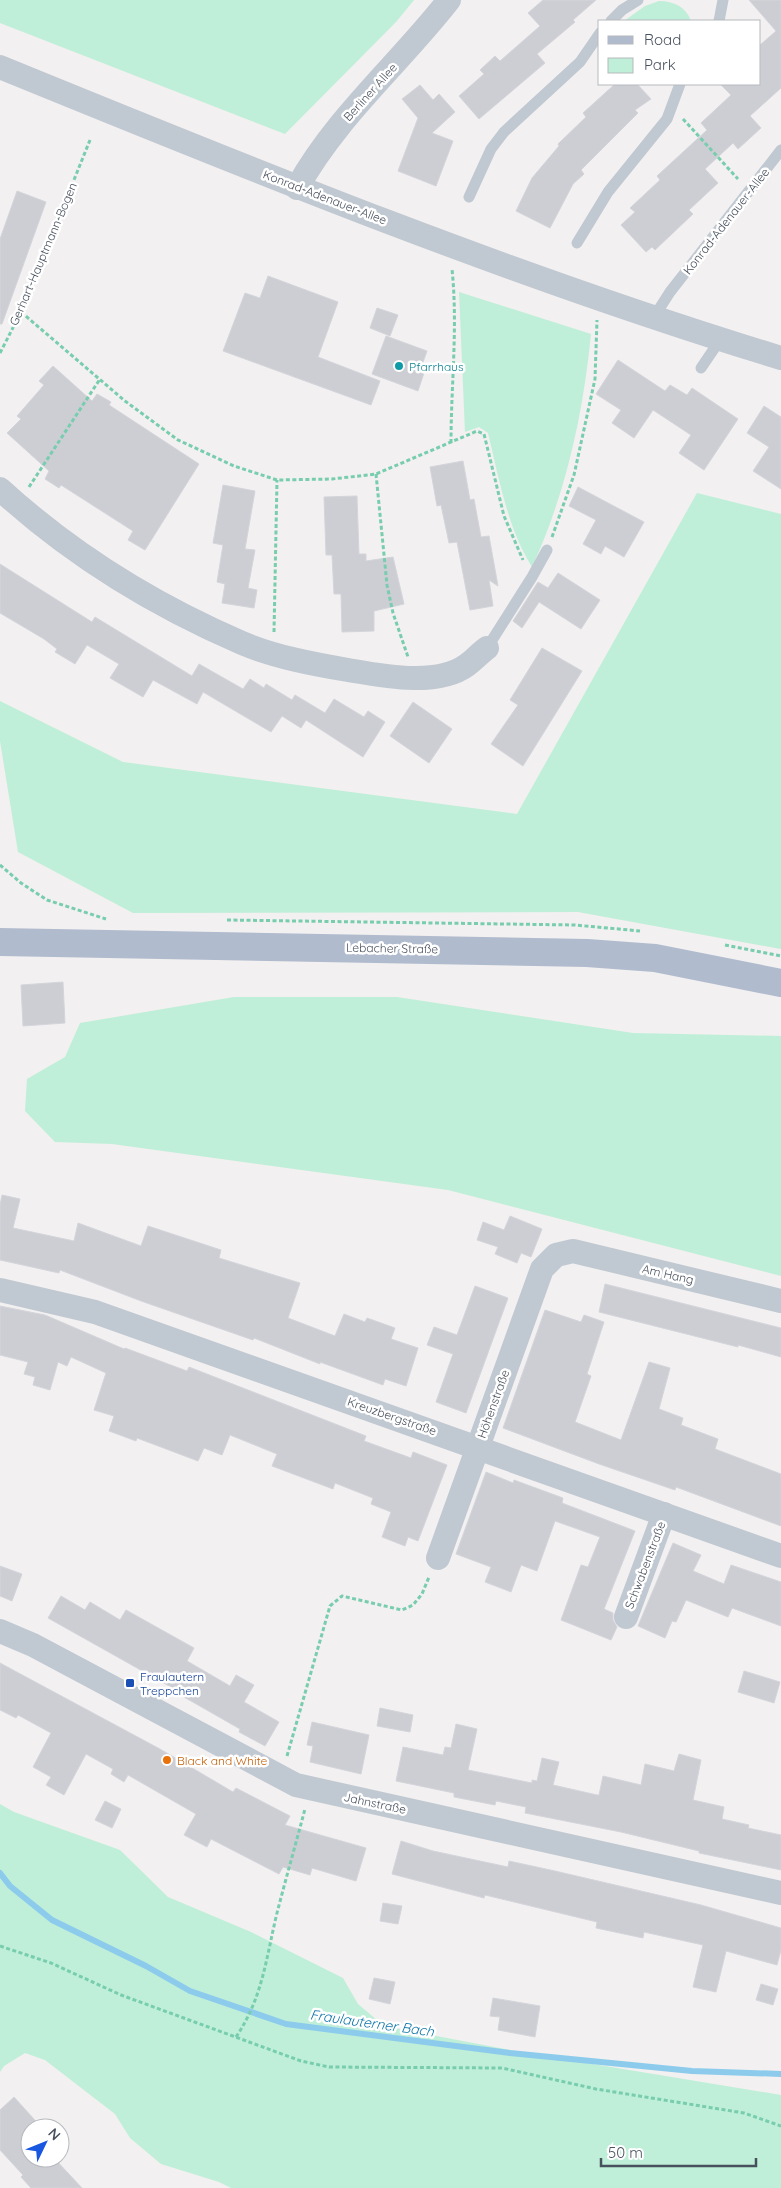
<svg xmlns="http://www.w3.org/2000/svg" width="781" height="2188" viewBox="0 0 781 2188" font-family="Quicksand,sans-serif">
  <rect width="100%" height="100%" fill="#f2f0f0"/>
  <g fill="#bfefd8">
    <polygon points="0,0 414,0 396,22 285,134 0,23"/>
    <path d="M659 1C674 1 686 7 691 21H624L645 6Z"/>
    <path d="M459 292 591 334C583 415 566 493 532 567 507 527 499 478 488 433L479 427 465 432Z"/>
    <polygon points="697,493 781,514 781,949 578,912 133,913 18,852 0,741 0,701 123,762 517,814"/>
    <polygon points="234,997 397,997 633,1033 781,1036 781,1276 448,1190 112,1144 55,1142 25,1111 27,1079 65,1057 80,1023"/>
    <polygon points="0,1804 14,1812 120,1850 168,1897 251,1932 343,1978 358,2004 384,2026 520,2052 781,2095 781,2188 231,2188 219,2182 161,2164 130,2138 115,2114 45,2060 25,2053 4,2066 0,2072"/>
  </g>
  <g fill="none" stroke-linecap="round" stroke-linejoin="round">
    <polyline stroke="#8ccbec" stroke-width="6" points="0,1873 10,1886 52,1920 146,1966 190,1991 286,2024 510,2053 692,2071 781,2074"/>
  </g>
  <g fill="#cdced4" stroke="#d4d5db">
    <polygon points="543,0 596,0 573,20 575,22 537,54 545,63 479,119 459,96 484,74 480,70 495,56 500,61 540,26 528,13"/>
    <polygon points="749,0 781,0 781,88 750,116 761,128 738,149 733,143 705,169 718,183 689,210 693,214 655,250 652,247 646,252 621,225 635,212 630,208 660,180 657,176 707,130 701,123 731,95 720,84 760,84 760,45 776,31"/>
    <polygon points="615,84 637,84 651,99 635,110 638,113 581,170 584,174 573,184 550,228 516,211 532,178 559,146 558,144 586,117 583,113"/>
    <polygon points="420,85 433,100 439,94 455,112 432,133 453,141 436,186 398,171 418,118 402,99"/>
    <polygon points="17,191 46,202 2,324 0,324 0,239"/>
    <polygon points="268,276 338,302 318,357 380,381 371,405 223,351 245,293 260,298"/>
    <polygon points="377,308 398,315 390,336 370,328"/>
    <polygon points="386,336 427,351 422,365 426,367 418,391 372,374"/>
    <polygon points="618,360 665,391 670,385 687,395 692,388 738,419 704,470 679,453 691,435 653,410 634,438 612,423 621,410 596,394"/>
    <polygon points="53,366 92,401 97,394 111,402 109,405 199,464 145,550 128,540 133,531 61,485 59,488 45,479 49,471 7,433 21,419 17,416 44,385 39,381"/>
    <polygon points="764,406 781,417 781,489 753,471 769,447 747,433"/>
    <polygon points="463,461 470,500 474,499 481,537 489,536 498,586 489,580 493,606 470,610 457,542 449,543 441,505 437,506 430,467"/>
    <polygon points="223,485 255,491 245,549 255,550 248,588 257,590 254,608 222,603 225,584 217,582 223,545 213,543"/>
    <polygon points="578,487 644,522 624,557 605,546 601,554 583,544 596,520 569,506"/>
    <polygon points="357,496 359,554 366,554 366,561 393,557 404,604 374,611 374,631 342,632 341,594 334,594 332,555 326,555 324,497"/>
    <polygon points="0,564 92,622 95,617 192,676 199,664 243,689 250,679 264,688 266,684 292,700 295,695 325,713 334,699 364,717 368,711 385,722 363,757 306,720 301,728 282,716 271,732 203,692 197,704 153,680 143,697 110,678 119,664 87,645 75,664 55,652 57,649 44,639 0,613"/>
    <polygon points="558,573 600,600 581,629 539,602 522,628 513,621 538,582 548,588"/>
    <polygon points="542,648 582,671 523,766 491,744 518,705 510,700"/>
    <polygon points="413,702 452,729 429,763 390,736"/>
    <polygon points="63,982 65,1023 23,1026 21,985"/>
    <polygon points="2,1195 20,1199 13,1228 74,1241 78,1223 141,1246 148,1226 221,1250 219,1258 300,1283 288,1318 335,1336 344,1314 365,1322 367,1318 395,1328 391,1339 418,1348 406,1386 385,1379 383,1385 320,1362 320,1364 254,1338 253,1340 141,1301 60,1270 59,1273 0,1260 0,1205"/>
    <polygon points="510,1216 542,1229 531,1257 521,1253 517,1263 495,1254 498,1247 477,1240 483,1222 504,1230"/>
    <polygon points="605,1284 781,1328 781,1357 738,1345 738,1347 599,1312"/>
    <polygon points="475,1286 508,1298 466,1413 436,1402 453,1354 427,1345 434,1327 457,1335"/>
    <polygon points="0,1306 45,1315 124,1349 125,1348 187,1371 189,1367 366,1436 364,1441 411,1458 413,1452 447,1465 418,1541 408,1537 405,1546 382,1537 391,1512 371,1504 373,1498 335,1483 333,1489 272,1466 277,1454 230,1435 222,1455 204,1448 198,1461 137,1438 136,1441 109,1431 114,1416 94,1410 106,1373 71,1357 67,1366 58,1362 50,1390 33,1385 35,1377 24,1374 28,1362 0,1355"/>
    <polygon points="545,1310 581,1322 584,1315 604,1322 587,1374 591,1376 575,1422 621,1440 649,1362 670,1368 659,1409 683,1418 681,1425 718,1439 715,1449 781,1474 781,1526 676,1487 675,1490 599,1464 503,1428"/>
    <polygon points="486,1472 513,1483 514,1480 563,1498 562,1503 635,1531 604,1609 613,1613 613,1620 617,1627 611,1640 561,1620 581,1565 588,1567 600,1537 555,1521 537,1571 521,1565 511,1592 485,1582 491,1567 456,1554"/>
    <polygon points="673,1543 701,1555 693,1571 724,1584 731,1565 781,1582 781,1626 732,1608 728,1617 686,1600 676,1622 672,1621 665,1638 638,1626"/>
    <polygon points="0,1566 22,1574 12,1601 0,1596"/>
    <polygon points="61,1596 85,1610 90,1602 120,1620 126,1610 194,1648 187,1661 230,1686 236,1675 254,1685 244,1702 279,1722 265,1746 239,1732 240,1729 177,1693 178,1691 48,1618"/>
    <polygon points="0,1663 160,1749 233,1792 236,1788 290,1816 285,1825 366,1848 356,1881 312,1868 310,1875 283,1867 279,1874 211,1839 207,1847 184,1835 196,1814 128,1775 124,1782 111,1774 113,1769 86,1754 64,1795 46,1785 51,1777 33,1767 51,1733 18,1715 16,1718 0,1710"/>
    <polygon points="744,1671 780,1682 774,1703 738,1692"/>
    <polygon points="380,1708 413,1715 410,1732 377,1726"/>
    <polygon points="312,1722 369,1735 361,1774 310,1762 313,1746 307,1745"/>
    <polygon points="456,1724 477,1729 468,1770 532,1783 532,1780 537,1781 542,1758 559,1762 553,1785 597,1795 599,1795 603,1776 641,1785 645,1764 674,1771 679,1754 701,1760 693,1800 724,1807 722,1819 749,1825 748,1828 781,1835 781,1870 699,1853 699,1851 621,1832 525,1813 526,1807 496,1801 495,1805 454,1797 454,1793 396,1781 403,1747 443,1755 445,1747 451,1748"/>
    <polygon points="105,1801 121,1809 112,1828 95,1820"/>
    <polygon points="401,1841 433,1851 508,1867 509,1861 555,1871 701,1905 781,1928 781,1950 777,1965 726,1951 716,1992 693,1987 703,1945 644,1932 643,1938 596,1928 597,1922 485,1895 484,1898 392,1874"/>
    <polygon points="383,1903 402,1906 398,1924 380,1921"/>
    <polygon points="374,1978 395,1982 390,2004 369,1999"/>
    <polygon points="761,1984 778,1989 773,2005 756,2000"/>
    <polygon points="493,1998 540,2006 535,2037 498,2030 500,2017 490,2016"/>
    <polygon points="14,2097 42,2128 30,2128 30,2158 54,2158 82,2188 31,2188 21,2177 23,2175 0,2150 0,2110"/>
  </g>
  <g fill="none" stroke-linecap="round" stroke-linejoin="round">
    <g stroke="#77cdae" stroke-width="3" stroke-dasharray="4 2.5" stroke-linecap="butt">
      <polyline points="683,119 738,179"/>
      <polyline points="21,312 125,401 178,440 234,466 277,480 332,479 376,474 477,431 484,434 504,516 523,560"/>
      <polyline points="0,353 21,312 90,140"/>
      <path d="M451 443C451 385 458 327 452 269"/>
      <polyline points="376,474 387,585 393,613 408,657"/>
      <polyline points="29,487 100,379"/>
      <polyline points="552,537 574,475 595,379 597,320"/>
      <polyline points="274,632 277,480"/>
      <polyline points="0,865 21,883 47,900 106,919"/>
      <polyline points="227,920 575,925 640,931"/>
      <polyline points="725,945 781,956"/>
      <polyline points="287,1756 330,1606 342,1596 402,1610 413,1605 422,1594 429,1577"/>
      <polyline points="0,1946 51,1963 121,1995 301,2061 329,2067 502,2068 596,2089 744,2113 781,2126"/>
      <path d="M236 2037C263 1997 266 1958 277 1913 286 1878 296 1843 305 1809"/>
    </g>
    <g stroke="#c0c8d1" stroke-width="11">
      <polyline points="611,21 622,10 638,0"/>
      <polyline points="719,21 723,0"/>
      <polyline points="469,197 491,149 504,132 580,62 600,33"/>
      <polyline points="577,243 608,192 667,119 680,84"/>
      <polyline points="654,317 670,292 781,150"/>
      <polyline points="701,368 720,340"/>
      <polyline points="487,648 532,577 547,550"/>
    </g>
    <g stroke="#c0c8d1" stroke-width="24">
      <path d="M0 67C257 172 515 277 781 358"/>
      <path d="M297 188C336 117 400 63 449 0"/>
      <path d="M0 489C71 554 154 605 242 643 275 657 313 664 348 670 383 676 437 687 467 665 474 660 480 653 487 648"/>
      <polyline points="0,1290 95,1312 781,1556"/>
      <polyline points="438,1558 542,1269 556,1255 573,1251 781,1301"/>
      <polyline points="626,1617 664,1514"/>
      <polyline points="0,1631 33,1645 296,1785 781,1893"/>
    </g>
    <polyline stroke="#b0bbce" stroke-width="28" points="0,942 587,953 655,958 781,983"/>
  </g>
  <circle fill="#0f9aa8" stroke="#fff" stroke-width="2" cx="399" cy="366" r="5"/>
  <rect fill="#1a4fb4" stroke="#fff" stroke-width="2" x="125" y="1678" width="10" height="10" rx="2.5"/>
  <circle fill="#e8710a" stroke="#fff" stroke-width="2" cx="167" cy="1760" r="5"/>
  <g text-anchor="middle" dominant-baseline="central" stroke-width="5" stroke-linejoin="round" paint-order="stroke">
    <g font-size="12" fill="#48505d" stroke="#fff">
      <text transform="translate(370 92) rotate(-48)">Berliner Allee</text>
      <text transform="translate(325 197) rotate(21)">Konrad-Adenauer-Allee</text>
      <text transform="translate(726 221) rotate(-52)">Konrad-Adenauer-Allee</text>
      <text transform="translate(43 254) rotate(-67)">Gerhart-Hauptmann-Bogen</text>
      <text transform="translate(392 948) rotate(1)">Lebacher Straße</text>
      <text transform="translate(668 1274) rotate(13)">Am Hang</text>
      <text transform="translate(493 1404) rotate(-70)">Höhenstraße</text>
      <text transform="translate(392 1416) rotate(19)">Kreuzbergstraße</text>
      <text transform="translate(645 1565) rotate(-69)">Schwabenstraße</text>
      <text transform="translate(375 1803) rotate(12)">Jahnstraße</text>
    </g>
    <g font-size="12" fill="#0d838f" stroke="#fff" text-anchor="start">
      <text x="409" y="366">Pfarrhaus</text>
    </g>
    <g font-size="12" fill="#164399" stroke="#fff" text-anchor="start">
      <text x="140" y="1676">Fraulautern<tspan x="140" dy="14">Treppchen</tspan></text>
    </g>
    <g font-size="12" fill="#c56008" stroke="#fff" text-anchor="start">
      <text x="177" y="1760">Black and White</text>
    </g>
    <g font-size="14" font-style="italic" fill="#0d75aa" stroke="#fff">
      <text transform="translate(372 2023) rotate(8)">Fraulauterner Bach</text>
    </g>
  </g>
  <rect x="598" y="20" width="162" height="65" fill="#ffffff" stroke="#b6b9be"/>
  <rect x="608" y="36" width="25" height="8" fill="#b0bbce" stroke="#b6b9be"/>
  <text x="644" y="45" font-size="15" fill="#48505d">Road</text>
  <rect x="608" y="58" width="25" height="15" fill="#bfefd8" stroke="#b6b9be"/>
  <text x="644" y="70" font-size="15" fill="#48505d">Park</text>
  <g transform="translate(45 2143) rotate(47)"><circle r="24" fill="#ffffff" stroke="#b6b9be"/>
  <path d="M0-4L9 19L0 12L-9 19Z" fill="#1a57e1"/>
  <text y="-8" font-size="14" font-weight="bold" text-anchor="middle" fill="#48505d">N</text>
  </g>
  <path d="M601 2158v8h155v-8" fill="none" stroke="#48505d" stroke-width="2.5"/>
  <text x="608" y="2158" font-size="15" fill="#48505d" stroke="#ffffff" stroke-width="4" paint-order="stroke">50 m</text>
</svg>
